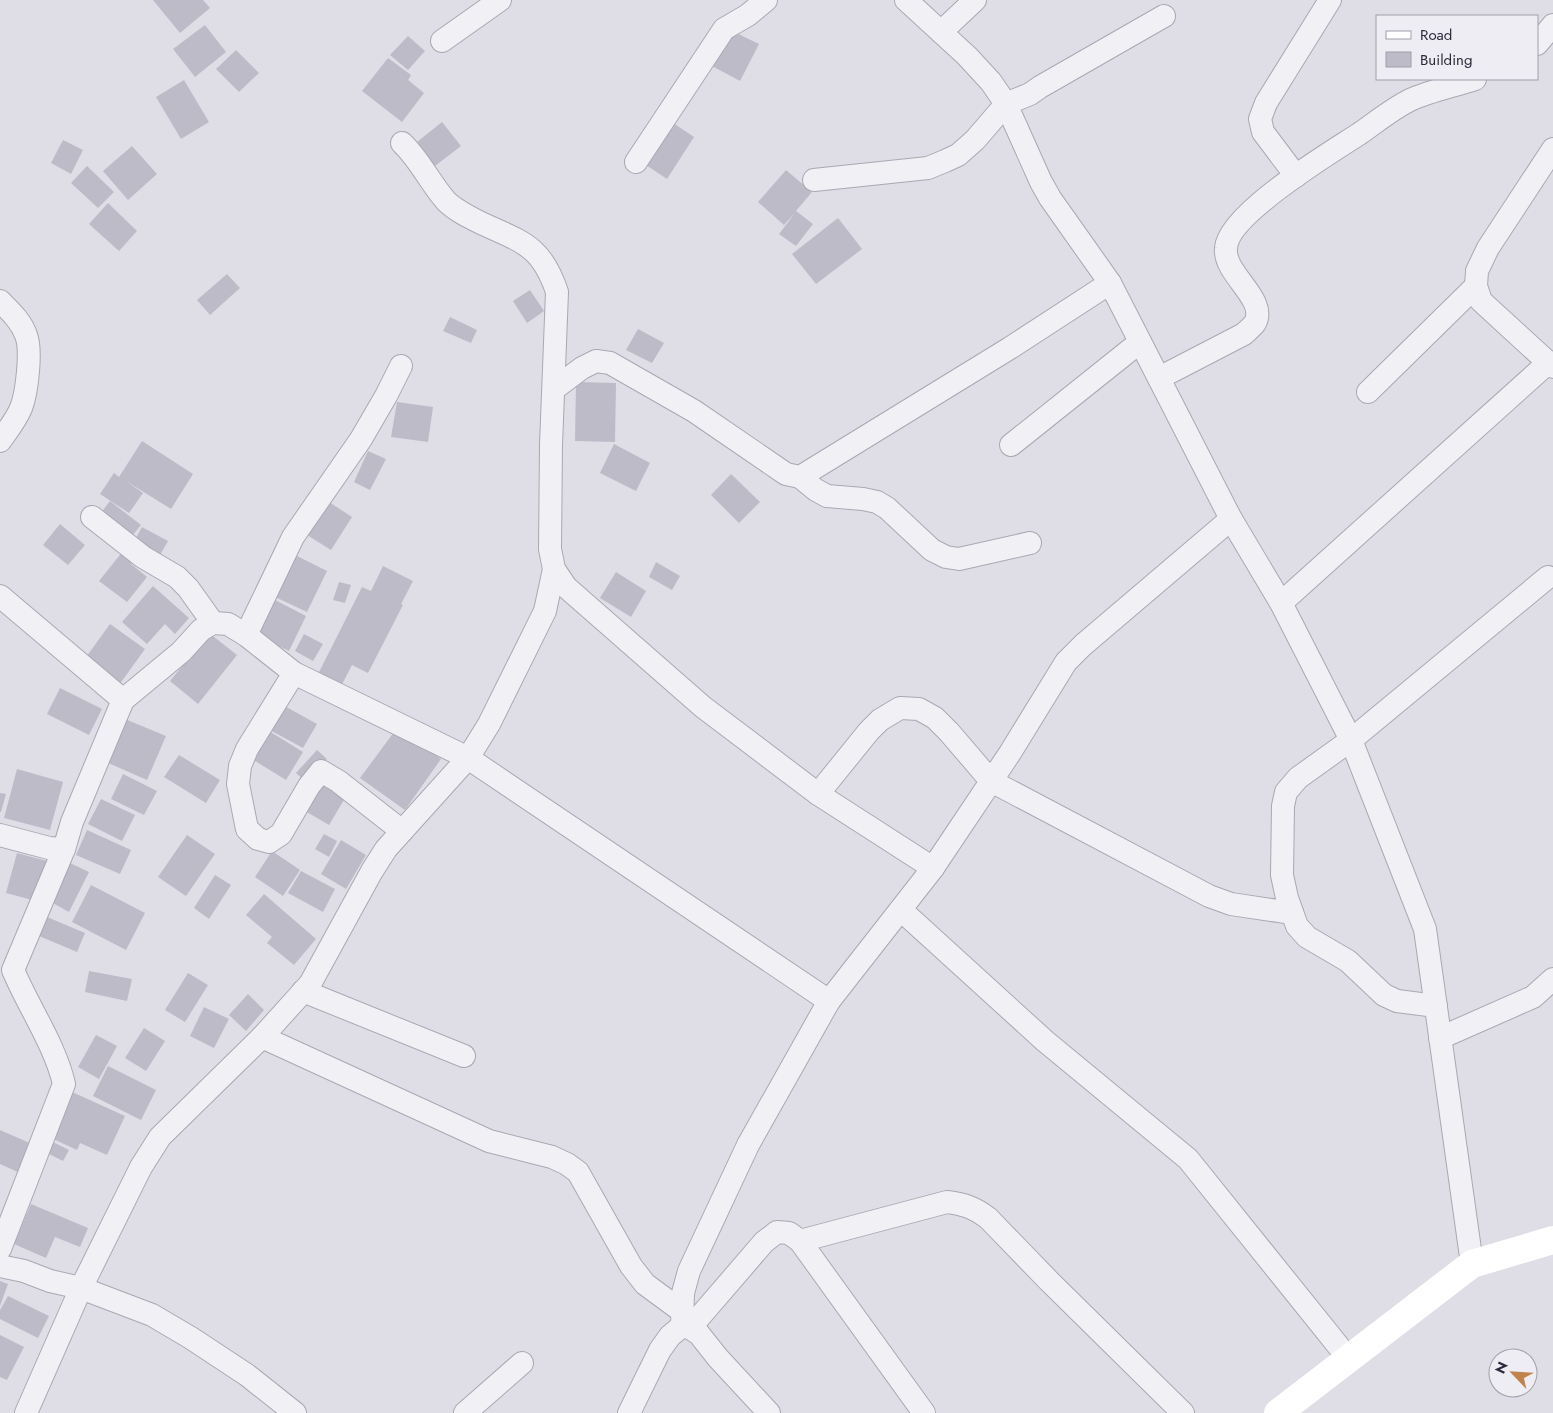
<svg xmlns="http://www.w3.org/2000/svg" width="1553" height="1413" viewBox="0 0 1553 1413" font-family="Jost,sans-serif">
  <rect width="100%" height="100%" fill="#dfdee6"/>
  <g fill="#bebbc8">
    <polygon points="153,0 203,0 210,8 180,33"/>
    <polygon points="205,25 226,52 195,77 173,49"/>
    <polygon points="730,30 759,44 740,81 712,66"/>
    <polygon points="408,36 425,51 408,70 390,55"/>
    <polygon points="236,50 259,73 239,92 216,69"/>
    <polygon points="388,58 411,75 408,80 424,93 402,122 362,91"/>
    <polygon points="184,80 209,122 181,139 156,97"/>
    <polygon points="670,121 694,137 667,179 643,163"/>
    <polygon points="442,122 461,146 435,166 417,142"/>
    <polygon points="63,140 83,150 71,174 51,163"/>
    <polygon points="132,146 157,174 128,200 103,171"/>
    <polygon points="87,166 114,192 98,208 71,183"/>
    <polygon points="786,170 812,192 796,211 813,224 796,246 779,234 795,213 784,225 758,202"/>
    <polygon points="108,203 137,231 119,251 89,224"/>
    <polygon points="838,218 862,249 816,284 792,254"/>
    <polygon points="227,274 240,288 210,315 197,300"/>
    <polygon points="530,290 544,311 527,323 513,301"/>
    <polygon points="450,317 477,330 471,343 443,331"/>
    <polygon points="638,329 664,343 652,363 626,350"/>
    <polygon points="576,382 616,383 615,442 575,441"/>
    <polygon points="397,402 433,407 428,442 391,437"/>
    <polygon points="142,441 193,474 171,509 126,481 143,493 129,513 100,494 114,473 119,477"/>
    <polygon points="614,444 650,463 636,491 600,473"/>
    <polygon points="368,451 386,459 370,490 354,482"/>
    <polygon points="731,474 760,502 739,523 711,495"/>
    <polygon points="110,501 141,525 127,542 97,518"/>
    <polygon points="329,502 352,517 331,550 307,535"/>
    <polygon points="60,524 85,545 68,565 43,545"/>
    <polygon points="142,527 168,541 157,560 131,547"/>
    <polygon points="127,546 138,555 131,564 147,577 127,602 99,581"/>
    <polygon points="293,554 327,571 307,612 273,596"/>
    <polygon points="656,562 680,576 672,590 649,577"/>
    <polygon points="383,566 413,581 401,604 403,605 368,673 352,665 338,692 315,680 362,587 371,591"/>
    <polygon points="616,572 646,591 631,617 600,598"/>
    <polygon points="339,582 351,585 345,603 333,600"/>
    <polygon points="153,586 189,618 175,634 165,624 147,644 122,622"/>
    <polygon points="275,600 306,616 289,651 257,635"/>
    <polygon points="110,624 145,649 119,685 84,660"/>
    <polygon points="209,633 237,655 198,704 170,681"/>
    <polygon points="304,634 323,644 313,661 295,651"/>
    <polygon points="60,688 102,709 89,735 47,714"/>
    <polygon points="281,704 317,724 303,748 268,729"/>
    <polygon points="125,719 166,736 147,780 106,762"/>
    <polygon points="397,728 441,759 405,810 360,778"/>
    <polygon points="269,731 303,752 286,780 252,759"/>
    <polygon points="317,750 327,759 306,782 296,773"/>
    <polygon points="179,755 220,780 206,803 164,777"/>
    <polygon points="17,769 63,782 50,830 4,818"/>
    <polygon points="123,774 157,791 144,815 111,799"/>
    <polygon points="320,775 348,793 329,825 300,808"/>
    <polygon points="0,793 6,794 1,812 0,812"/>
    <polygon points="101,799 135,815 122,841 88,824"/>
    <polygon points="87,830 131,850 120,874 76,855"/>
    <polygon points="324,834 337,841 329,857 315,849"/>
    <polygon points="187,835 215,854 186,896 158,877"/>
    <polygon points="341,840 366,855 346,889 321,874"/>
    <polygon points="272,851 300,870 283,896 255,877"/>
    <polygon points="17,853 47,861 36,901 6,893"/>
    <polygon points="70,863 89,872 69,912 51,902"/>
    <polygon points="301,871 335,889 323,912 288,893"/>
    <polygon points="215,875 231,885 209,919 194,908"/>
    <polygon points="91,885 145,913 126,950 72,922"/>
    <polygon points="264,894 316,939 294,965 267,943 272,937 246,915"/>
    <polygon points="40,914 85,933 77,952 32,933"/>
    <polygon points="89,971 132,979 127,1001 85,992"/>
    <polygon points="188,973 208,985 185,1022 165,1010"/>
    <polygon points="248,994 264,1010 246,1031 229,1015"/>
    <polygon points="204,1007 229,1019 214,1048 190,1036"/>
    <polygon points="144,1028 165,1041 146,1071 125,1058"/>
    <polygon points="96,1035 117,1046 99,1079 78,1067"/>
    <polygon points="108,1066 156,1090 141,1120 93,1096"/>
    <polygon points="70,1091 125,1116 107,1155 80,1143 77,1150 49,1137"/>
    <polygon points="0,1130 32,1144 20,1173 0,1164"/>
    <polygon points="51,1141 69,1150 63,1161 45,1152"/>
    <polygon points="31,1204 88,1228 80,1247 55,1237 46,1258 14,1244"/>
    <polygon points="0,1281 8,1284 0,1306"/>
    <polygon points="8,1296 49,1316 38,1338 0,1319 0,1310"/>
    <polygon points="0,1335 24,1347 7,1380 0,1377"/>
  </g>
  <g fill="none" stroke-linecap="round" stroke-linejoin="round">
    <g stroke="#aaa7b3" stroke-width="24">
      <g id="street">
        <polyline points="906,0 967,56 991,82 1006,104 1041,182 1050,198 1110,283 1231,519 1281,603 1351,740 1425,929 1472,1264"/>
        <polyline points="941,32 975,0"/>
        <polyline points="442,41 500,0"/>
        <polyline points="1537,44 1553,25"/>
        <path d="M402 143C420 160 430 183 446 201 455 210 467 216 479 222 521 242 541 244 557 292L551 445 550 549 554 569 566 587 703 707 818 794 933 868"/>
        <polyline points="1553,149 1488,248 1477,271 1476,286 1481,301 1553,367"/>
        <polyline points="636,162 724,29 748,15 766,0"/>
        <polyline points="1296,176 1263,132 1260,119 1266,103 1330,0"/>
        <polyline points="814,180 928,168 945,161 958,155 975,140 1006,104 1030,94 1040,87 1164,16"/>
        <path d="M0 301C10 311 21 321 26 335 32 350 27 393 21 408 16 420 8 430 0 441"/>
        <path d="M1159 378 1244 334C1247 331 1252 327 1255 323 1268 299 1223 274 1226 248 1228 214 1330 153 1359 134 1375 123 1392 109 1410 100 1430 91 1454 86 1475 79"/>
        <polyline points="554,389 582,368 596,361 610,363 694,411 786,474 800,477 1010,348 1110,283"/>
        <polyline points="1368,392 1476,286"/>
        <polyline points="1011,445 1140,342"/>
        <polyline points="800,477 816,490 827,496 863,499 877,502 887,508 932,550 946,557 959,559 1030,543"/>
        <polyline points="92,517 143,557 177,577 188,588 213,623"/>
        <polyline points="0,596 123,700"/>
        <polyline points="1281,603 1549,362"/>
        <polyline points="246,635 293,537 361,439 386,396 401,366"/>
        <polyline points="294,673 247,749 240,766 238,784 247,829 258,839 269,842 281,834 309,786 321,771 338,781 402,831"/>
        <polyline points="818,794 869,731 880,720 900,708 919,709 935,718 949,732 991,781 1209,896 1231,904 1292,913"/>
        <polyline points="0,835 49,848 64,849 72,822 123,700 181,652 201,630 213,623 228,624 246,635 294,673 468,758 829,1001"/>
        <polyline points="901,910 1045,1041 1188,1159 1348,1358"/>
        <polyline points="303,991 464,1056"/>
        <polyline points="1436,1006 1397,1001 1384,995 1348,961 1307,937 1297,926 1287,898 1282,875 1283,806 1286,792 1298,778 1351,740 1548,577"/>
        <polyline points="262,1037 489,1141 552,1157 567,1164 578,1172 631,1266 645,1284 683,1312"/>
        <polyline points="1440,1038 1533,997 1553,979"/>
        <path d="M800 1241 947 1202C964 1204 975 1208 988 1218L1049 1281 1183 1413"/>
        <path d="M0 1249 64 1084C55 1045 29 1008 13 970L64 849"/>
        <polyline points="0,1266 24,1271 50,1281 81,1288 152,1315 191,1338 247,1375 295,1413"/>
        <polyline points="682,1326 683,1293 689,1271 748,1145 829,1001 933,868 1010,753 1066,662 1083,645 1231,519"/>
        <polyline points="690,1328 764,1242 777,1232 789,1233 800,1241 924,1413"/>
        <polyline points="26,1413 81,1288 141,1167 160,1137 262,1037 310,984 372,871 386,849 468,758 489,724 545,611 554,569"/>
        <polyline points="465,1413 522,1363"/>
        <polyline points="629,1413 660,1350 670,1336 682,1326 690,1328 699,1334 718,1358 769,1413"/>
      </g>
    </g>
    <use href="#street" stroke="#f1f0f5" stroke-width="22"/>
    <polyline stroke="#fff" stroke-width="28" points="1278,1413 1472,1264 1553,1240"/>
  </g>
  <rect x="1376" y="15" width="162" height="65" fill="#eeedf4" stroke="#a19eaa"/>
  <rect x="1386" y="31" width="25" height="8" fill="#ffffff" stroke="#a19eaa"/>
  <text x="1420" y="40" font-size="15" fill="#2d283b">Road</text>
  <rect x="1386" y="52" width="25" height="15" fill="#bebbc8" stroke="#a19eaa"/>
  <text x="1420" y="65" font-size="15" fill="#2d283b">Building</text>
  <g transform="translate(1513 1373) rotate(295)"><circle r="24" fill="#eeedf4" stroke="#a19eaa"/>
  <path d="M0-4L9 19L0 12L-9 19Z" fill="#c1824d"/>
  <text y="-8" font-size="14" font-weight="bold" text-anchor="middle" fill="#2d283b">N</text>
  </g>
</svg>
